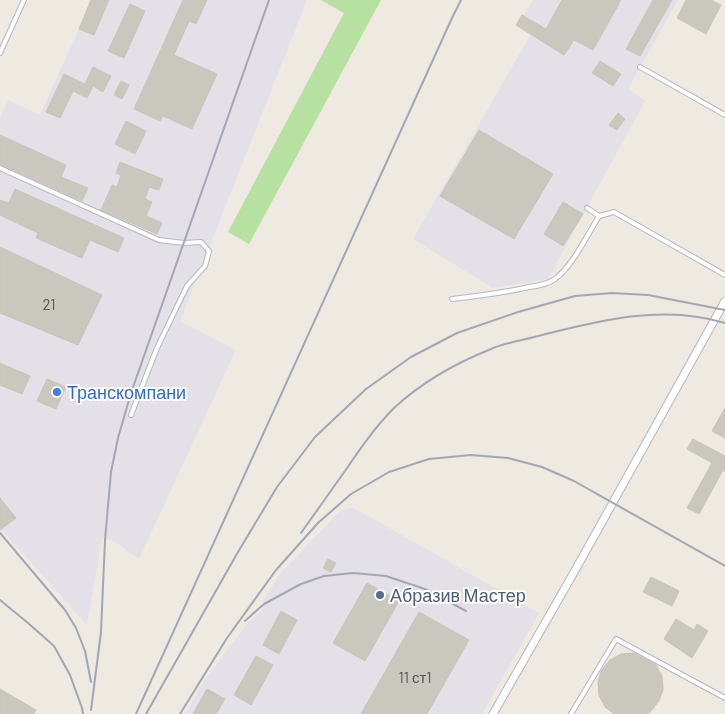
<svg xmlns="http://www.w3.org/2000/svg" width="725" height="714" viewBox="0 0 725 714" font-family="Barlow,sans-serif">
  <rect width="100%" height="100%" fill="#eee9e1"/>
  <g fill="#e3e1e7">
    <polygon points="92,0 307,0 180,321 236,350 139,559 112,540 102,539 87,625 0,528 0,118 8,100 40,115"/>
    <polygon points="533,0 678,0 628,89 645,101 548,279 493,288 413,239 532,32 520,23"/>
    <polygon points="352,507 539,613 482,714 185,714 202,684 247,624 262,610 264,604 263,600 281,573 338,513"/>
  </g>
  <polygon fill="#b6e1a1" points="321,0 381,0 249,244 228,232 344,13"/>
  <g fill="#cac7bf" stroke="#cac4ba">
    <polygon points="91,0 109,0 94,35 79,29"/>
    <polygon points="183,0 207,0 196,24 189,21 174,55 217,74 192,129 163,116 160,121 134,109"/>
    <polygon points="562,0 621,0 593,50 574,40 564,55 516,25 522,15 546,29"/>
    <polygon points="653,0 672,0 640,56 626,49"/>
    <polygon points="686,0 711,0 721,5 706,34 677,18"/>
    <polygon points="130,4 145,11 124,58 108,51"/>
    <polygon points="600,61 621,74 613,86 592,73"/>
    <polygon points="93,67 111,76 103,92 93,86 87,98 73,91 60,118 46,112 64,74 85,84"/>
    <polygon points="121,81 129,85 122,99 114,95"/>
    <polygon points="618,113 625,119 617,130 609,125"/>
    <polygon points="126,121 146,131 135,154 115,144"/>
    <polygon points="479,130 553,174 514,239 440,196"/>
    <polygon points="0,135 66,165 61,177 88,188 82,201 0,164"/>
    <polygon points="120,162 163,179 159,190 149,187 145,199 152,202 146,216 162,223 157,234 101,210 112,185 117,187 121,175 116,173"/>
    <polygon points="15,189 124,238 118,252 90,240 82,258 36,238 38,233 0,215 0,200 9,203"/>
    <polygon points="563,202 583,214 563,246 544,234"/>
    <polygon points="0,247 102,295 78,345 0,313"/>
    <polygon points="0,363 30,376 22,394 0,385"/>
    <polygon points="47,379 66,387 56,409 37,401"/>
    <polygon points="725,408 725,438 712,431"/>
    <polygon points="693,439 725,456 725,472 723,470 699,514 687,508 712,463 687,449"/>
    <polygon points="0,498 16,518 0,530"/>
    <polygon points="328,559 336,563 331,572 323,568"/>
    <polygon points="651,577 679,591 672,606 643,592"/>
    <polygon points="367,583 399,601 365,661 333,643"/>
    <polygon points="281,611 297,620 279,654 263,645"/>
    <polygon points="419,612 469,640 427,714 361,714"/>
    <polygon points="676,619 694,630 697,624 708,631 692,658 664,639"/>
    <polygon points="634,653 656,665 662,676 663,690 659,701 650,712 646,714 614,714 605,707 599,695 598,682 601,671 610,660 621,654"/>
    <polygon points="256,656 273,665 251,705 234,695"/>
    <polygon points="0,689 36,710 34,714 0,714"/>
    <polygon points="207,689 225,699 216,714 193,714"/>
  </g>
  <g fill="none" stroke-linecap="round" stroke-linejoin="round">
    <g stroke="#b4b7c0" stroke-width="6">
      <g id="service">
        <polyline points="0,53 24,0"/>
        <polyline points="640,67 725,115"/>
        <polyline points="0,168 159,240 184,243 201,242 209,251 205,266 187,286 157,348 131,415"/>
        <polyline points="587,208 599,216 614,212 725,275"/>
        <path d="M452 299C478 296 504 293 529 287 537 286 548 284 555 279 573 265 587 236 599 216"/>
        <polyline points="571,714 616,639 725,698"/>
      </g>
    </g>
    <g stroke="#b4b7c0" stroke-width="9">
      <polyline id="minor" points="493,714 577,567 725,301"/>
    </g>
    <use href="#service" stroke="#fff" stroke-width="4"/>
    <use href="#minor" stroke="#fff" stroke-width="7"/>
    <g stroke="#a4a6b6" stroke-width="2">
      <polyline points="0,533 65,610 76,628 85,651 91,682"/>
      <path d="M301 533C316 512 330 492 345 471 360 449 375 427 394 408 422 382 456 363 491 349 507 342 525 340 542 335 601 320 665 304 725 323"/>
      <polyline points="0,600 28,623 54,646 70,675 82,708 83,714"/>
      <polyline points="245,621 264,604 301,584 324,576 353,573 386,576 425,589 466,611"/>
      <polyline points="91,710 101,632 105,540 111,472 118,438 131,393 269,0"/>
      <polyline points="136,714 452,18 461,0"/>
      <polyline points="146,714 238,552 277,487 315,437 366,389 411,357 457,333 518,312 575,296 612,293 648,295 725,310"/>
      <polyline points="180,714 227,638 276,570 318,523 351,494 389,472 429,459 471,455 508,458 542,467 574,481 725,566"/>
    </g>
  </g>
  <circle fill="#3f7fe0" stroke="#fff" stroke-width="2" cx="57" cy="392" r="5"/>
  <circle fill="#5c6f8a" stroke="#fff" stroke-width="2" cx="380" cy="595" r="5"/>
  <g text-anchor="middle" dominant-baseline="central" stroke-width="4" stroke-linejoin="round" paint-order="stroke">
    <g font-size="15" fill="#555452">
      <text x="49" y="304">21</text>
      <text x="415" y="677">11 ст1</text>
    </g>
    <g font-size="18" fill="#366cbe" stroke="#fff" text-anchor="start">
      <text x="67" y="392">Транскомпани</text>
    </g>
    <g font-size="18" fill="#4e5e75" stroke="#fff" text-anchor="start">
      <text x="390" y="595">Абразив Мастер</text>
    </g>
  </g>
</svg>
